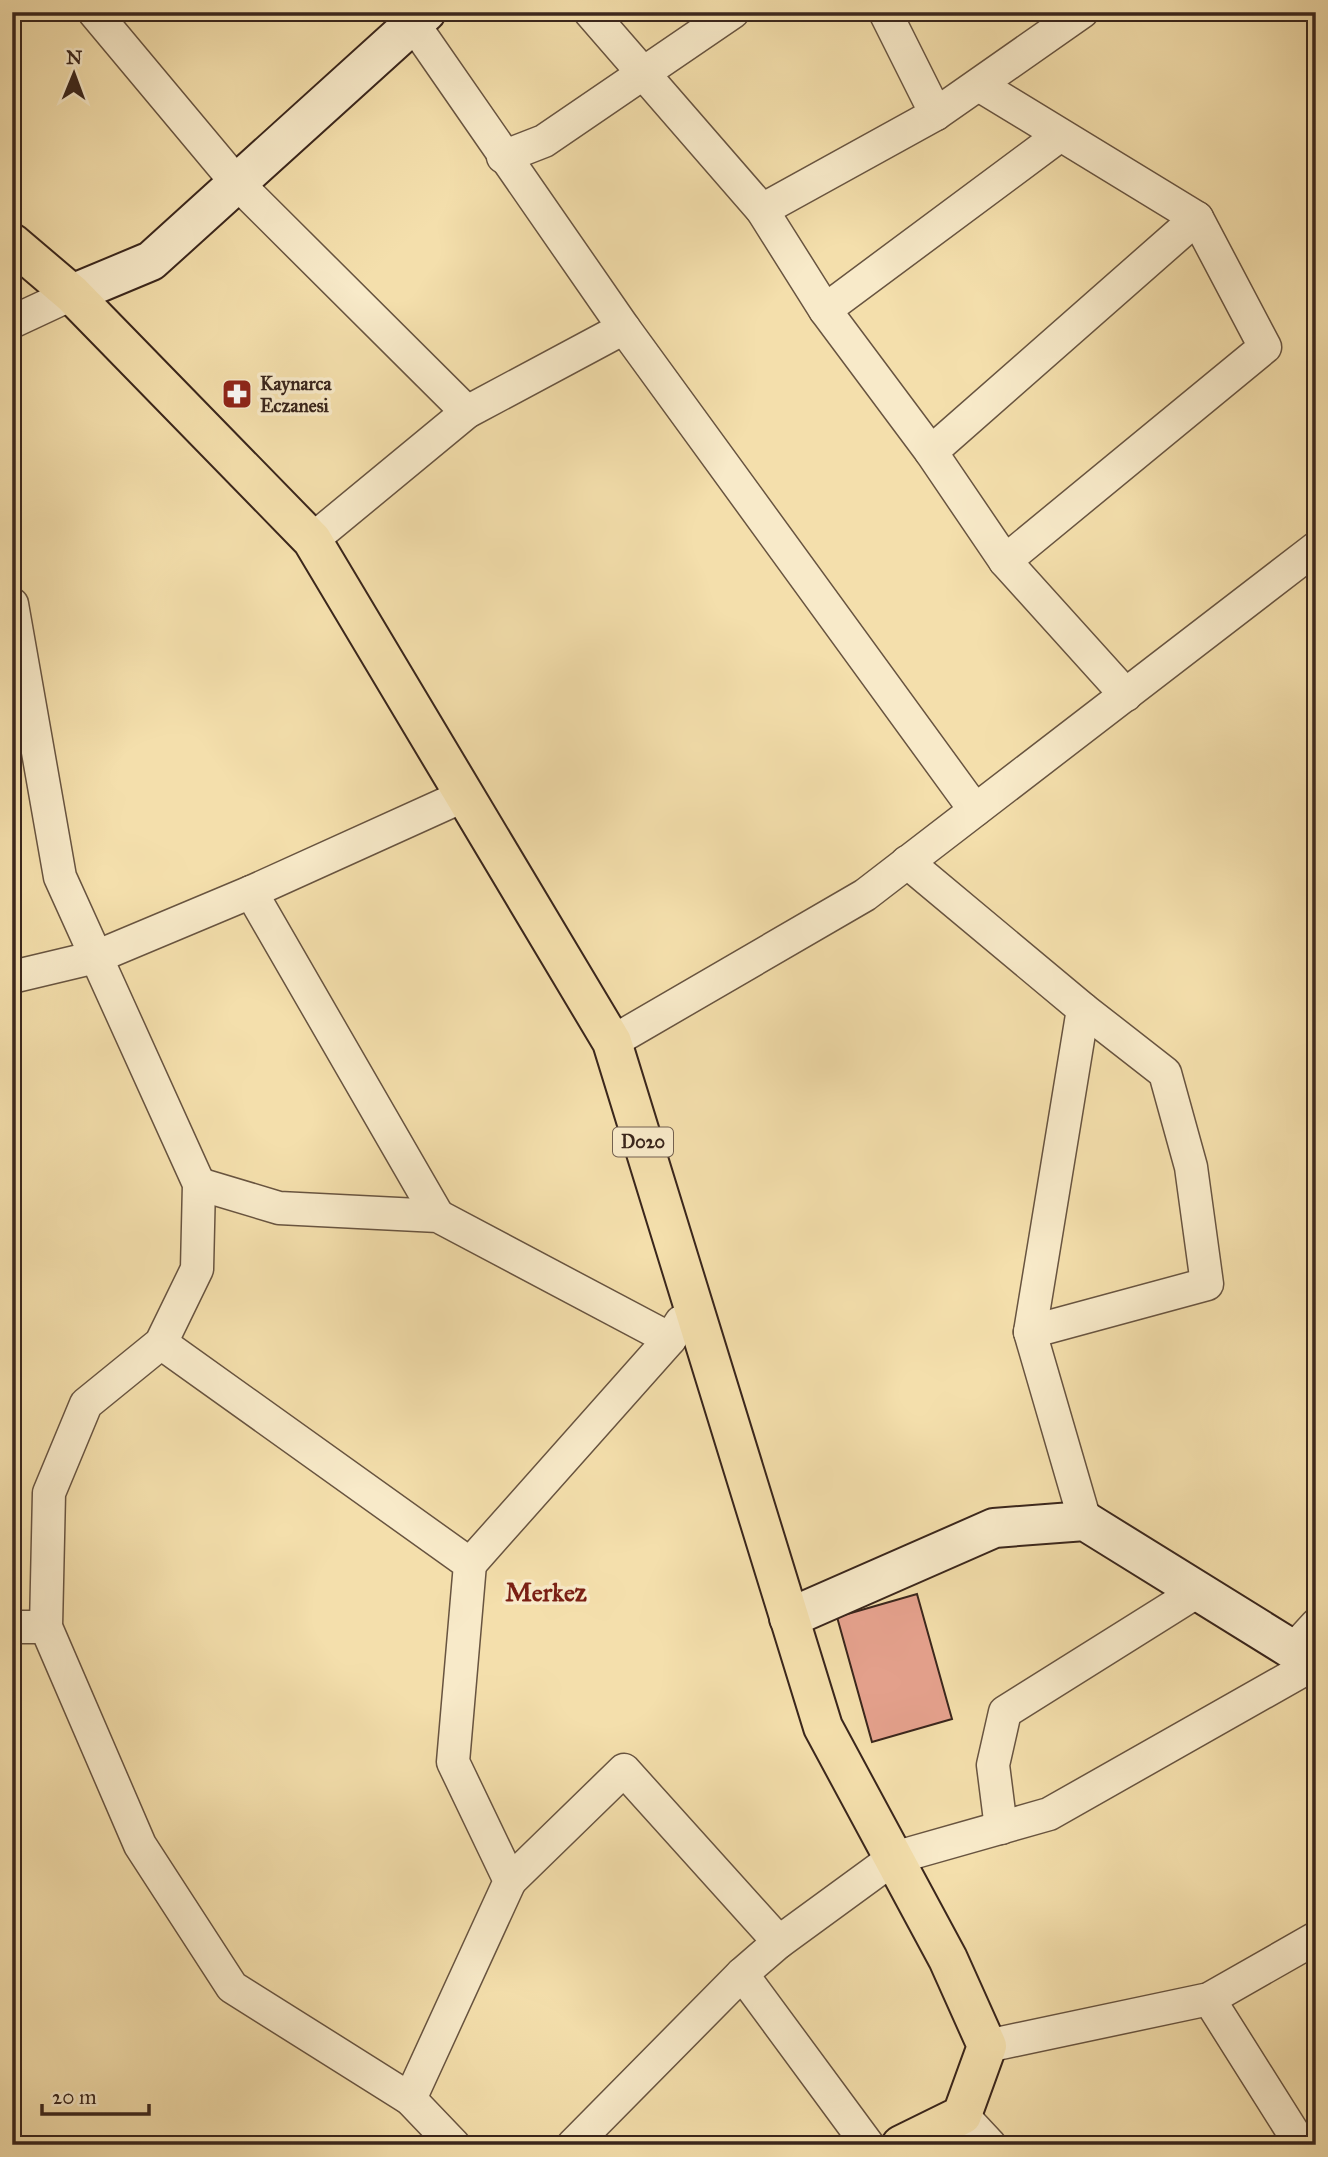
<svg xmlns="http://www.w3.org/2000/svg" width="1328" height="2157" viewBox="0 0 1328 2157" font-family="'IM FELL Great Primer',serif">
  <rect width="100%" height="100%" fill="#f4dfac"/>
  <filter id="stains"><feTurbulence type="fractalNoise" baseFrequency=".00286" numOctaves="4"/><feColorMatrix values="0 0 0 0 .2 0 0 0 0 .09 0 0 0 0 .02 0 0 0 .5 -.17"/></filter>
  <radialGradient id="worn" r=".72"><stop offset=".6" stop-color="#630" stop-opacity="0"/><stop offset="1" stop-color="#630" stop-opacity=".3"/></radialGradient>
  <polygon fill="#e6a28e" stroke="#3a261c" stroke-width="2" points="917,1594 952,1719 872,1742 837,1617"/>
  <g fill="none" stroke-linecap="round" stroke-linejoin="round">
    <g stroke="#685440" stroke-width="35">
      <g id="street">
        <polyline points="94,12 237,183 467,412"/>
        <polyline points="590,12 762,210 825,310 931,452 1005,561 1126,695"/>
        <polyline points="885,12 936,114"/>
        <polyline points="412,22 624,328 975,810"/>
        <polyline points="979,85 1197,218 1265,347 1005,561"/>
        <polyline points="503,157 544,141 733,12"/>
        <polyline points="762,210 936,114 1082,12"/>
        <polyline points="825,310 1059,136"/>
        <polyline points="12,322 72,294"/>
        <polyline points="931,452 1197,218"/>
        <polyline points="312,540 467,412 624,328"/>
        <polyline points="12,604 60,877 199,1184 197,1269 161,1343 86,1404 49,1493 46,1627 140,1845 232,1987 410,2099 454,2145"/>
        <polyline points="907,862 1083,1009 1030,1332 1085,1521"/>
        <polyline points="12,977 96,957 251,892"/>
        <polyline points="612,1042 865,895 1316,548"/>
        <polyline points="199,1184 279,1208 438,1216 670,1339"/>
        <polyline points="438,1216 251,892 463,796"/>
        <polyline points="1030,1332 1207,1284 1191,1167 1165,1073 1083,1009"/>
        <polyline points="161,1343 470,1564 453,1762 510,1881 410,2099"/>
        <polyline points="470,1564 670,1339 681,1322"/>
        <polyline points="12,1627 46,1627"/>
        <polyline points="1293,1650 1316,1625"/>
        <polyline points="1001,1828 993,1765 1005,1712 1198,1591"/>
        <polyline points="510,1881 624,1770 779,1942 894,1858 1049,1814 1312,1665"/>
        <polyline points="742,1974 868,2145"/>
        <polyline points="1209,1999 1301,2145"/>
        <polyline points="987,2046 1209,1999 1316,1938"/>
        <polyline points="962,2115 990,2145"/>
        <polyline points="573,2145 742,1974 779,1942"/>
      </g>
    </g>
    <g stroke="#3a261c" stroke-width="42">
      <g id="secondary">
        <polyline points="72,294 151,261 426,12"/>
        <polyline points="789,1618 994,1528 1085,1521 1293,1650 1316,1668"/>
      </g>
    </g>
    <g stroke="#3a261c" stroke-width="42">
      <polyline id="primary" points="12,243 72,294 312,540 612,1042 823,1727 948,1959 987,2046 962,2115 901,2145"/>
    </g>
    <use href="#street" stroke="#f8eac9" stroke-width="32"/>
    <use href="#secondary" stroke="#f8eac9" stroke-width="38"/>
    <use href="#primary" stroke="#f4dfac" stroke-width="38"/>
  </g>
  <defs>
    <g id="pharmacy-square" transform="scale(1.575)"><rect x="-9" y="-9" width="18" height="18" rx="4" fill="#8f2418" stroke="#f8eac9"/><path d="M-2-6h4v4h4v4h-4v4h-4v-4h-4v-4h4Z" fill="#fff"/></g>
  </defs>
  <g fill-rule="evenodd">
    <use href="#pharmacy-square" x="237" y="394"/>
  </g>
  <g text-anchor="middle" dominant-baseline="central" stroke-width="7" stroke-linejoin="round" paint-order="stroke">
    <rect fill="#f8eac9" stroke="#736150" stroke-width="2" x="613" y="1127.5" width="60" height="29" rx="5"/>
    <g font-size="18" font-weight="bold" fill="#3a261c">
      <text x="643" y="1142">D020</text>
    </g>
    <g font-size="19" font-weight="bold" fill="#3a261c" stroke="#f8eac9" text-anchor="start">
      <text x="260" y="383">Kaynarca<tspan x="260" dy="22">Eczanesi</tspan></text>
    </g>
    <g font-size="26" font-weight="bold" fill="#7a1f14" stroke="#f8eac9">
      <text x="546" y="1592">Merkez</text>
    </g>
  </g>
  <rect width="1328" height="2157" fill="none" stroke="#f4dfac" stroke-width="42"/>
  <rect x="14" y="14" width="1300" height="2129" fill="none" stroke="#3a261c" stroke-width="3.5"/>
  <rect x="21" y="21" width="1286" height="2115" fill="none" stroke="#3a261c" stroke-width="2"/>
  <g transform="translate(74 74) rotate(1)" stroke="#f8eac9" stroke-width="5" paint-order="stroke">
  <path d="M0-5L12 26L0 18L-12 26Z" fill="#3a261c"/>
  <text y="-10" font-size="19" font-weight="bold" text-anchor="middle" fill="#3a261c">N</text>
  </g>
  <path d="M42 2104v10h107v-10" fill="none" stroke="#3a261c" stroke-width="3.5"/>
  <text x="52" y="2104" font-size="21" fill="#3a261c" stroke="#f8eac9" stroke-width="5" paint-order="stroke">20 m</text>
  <rect width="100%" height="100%" filter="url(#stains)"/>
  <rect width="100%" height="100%" fill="url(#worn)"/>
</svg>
